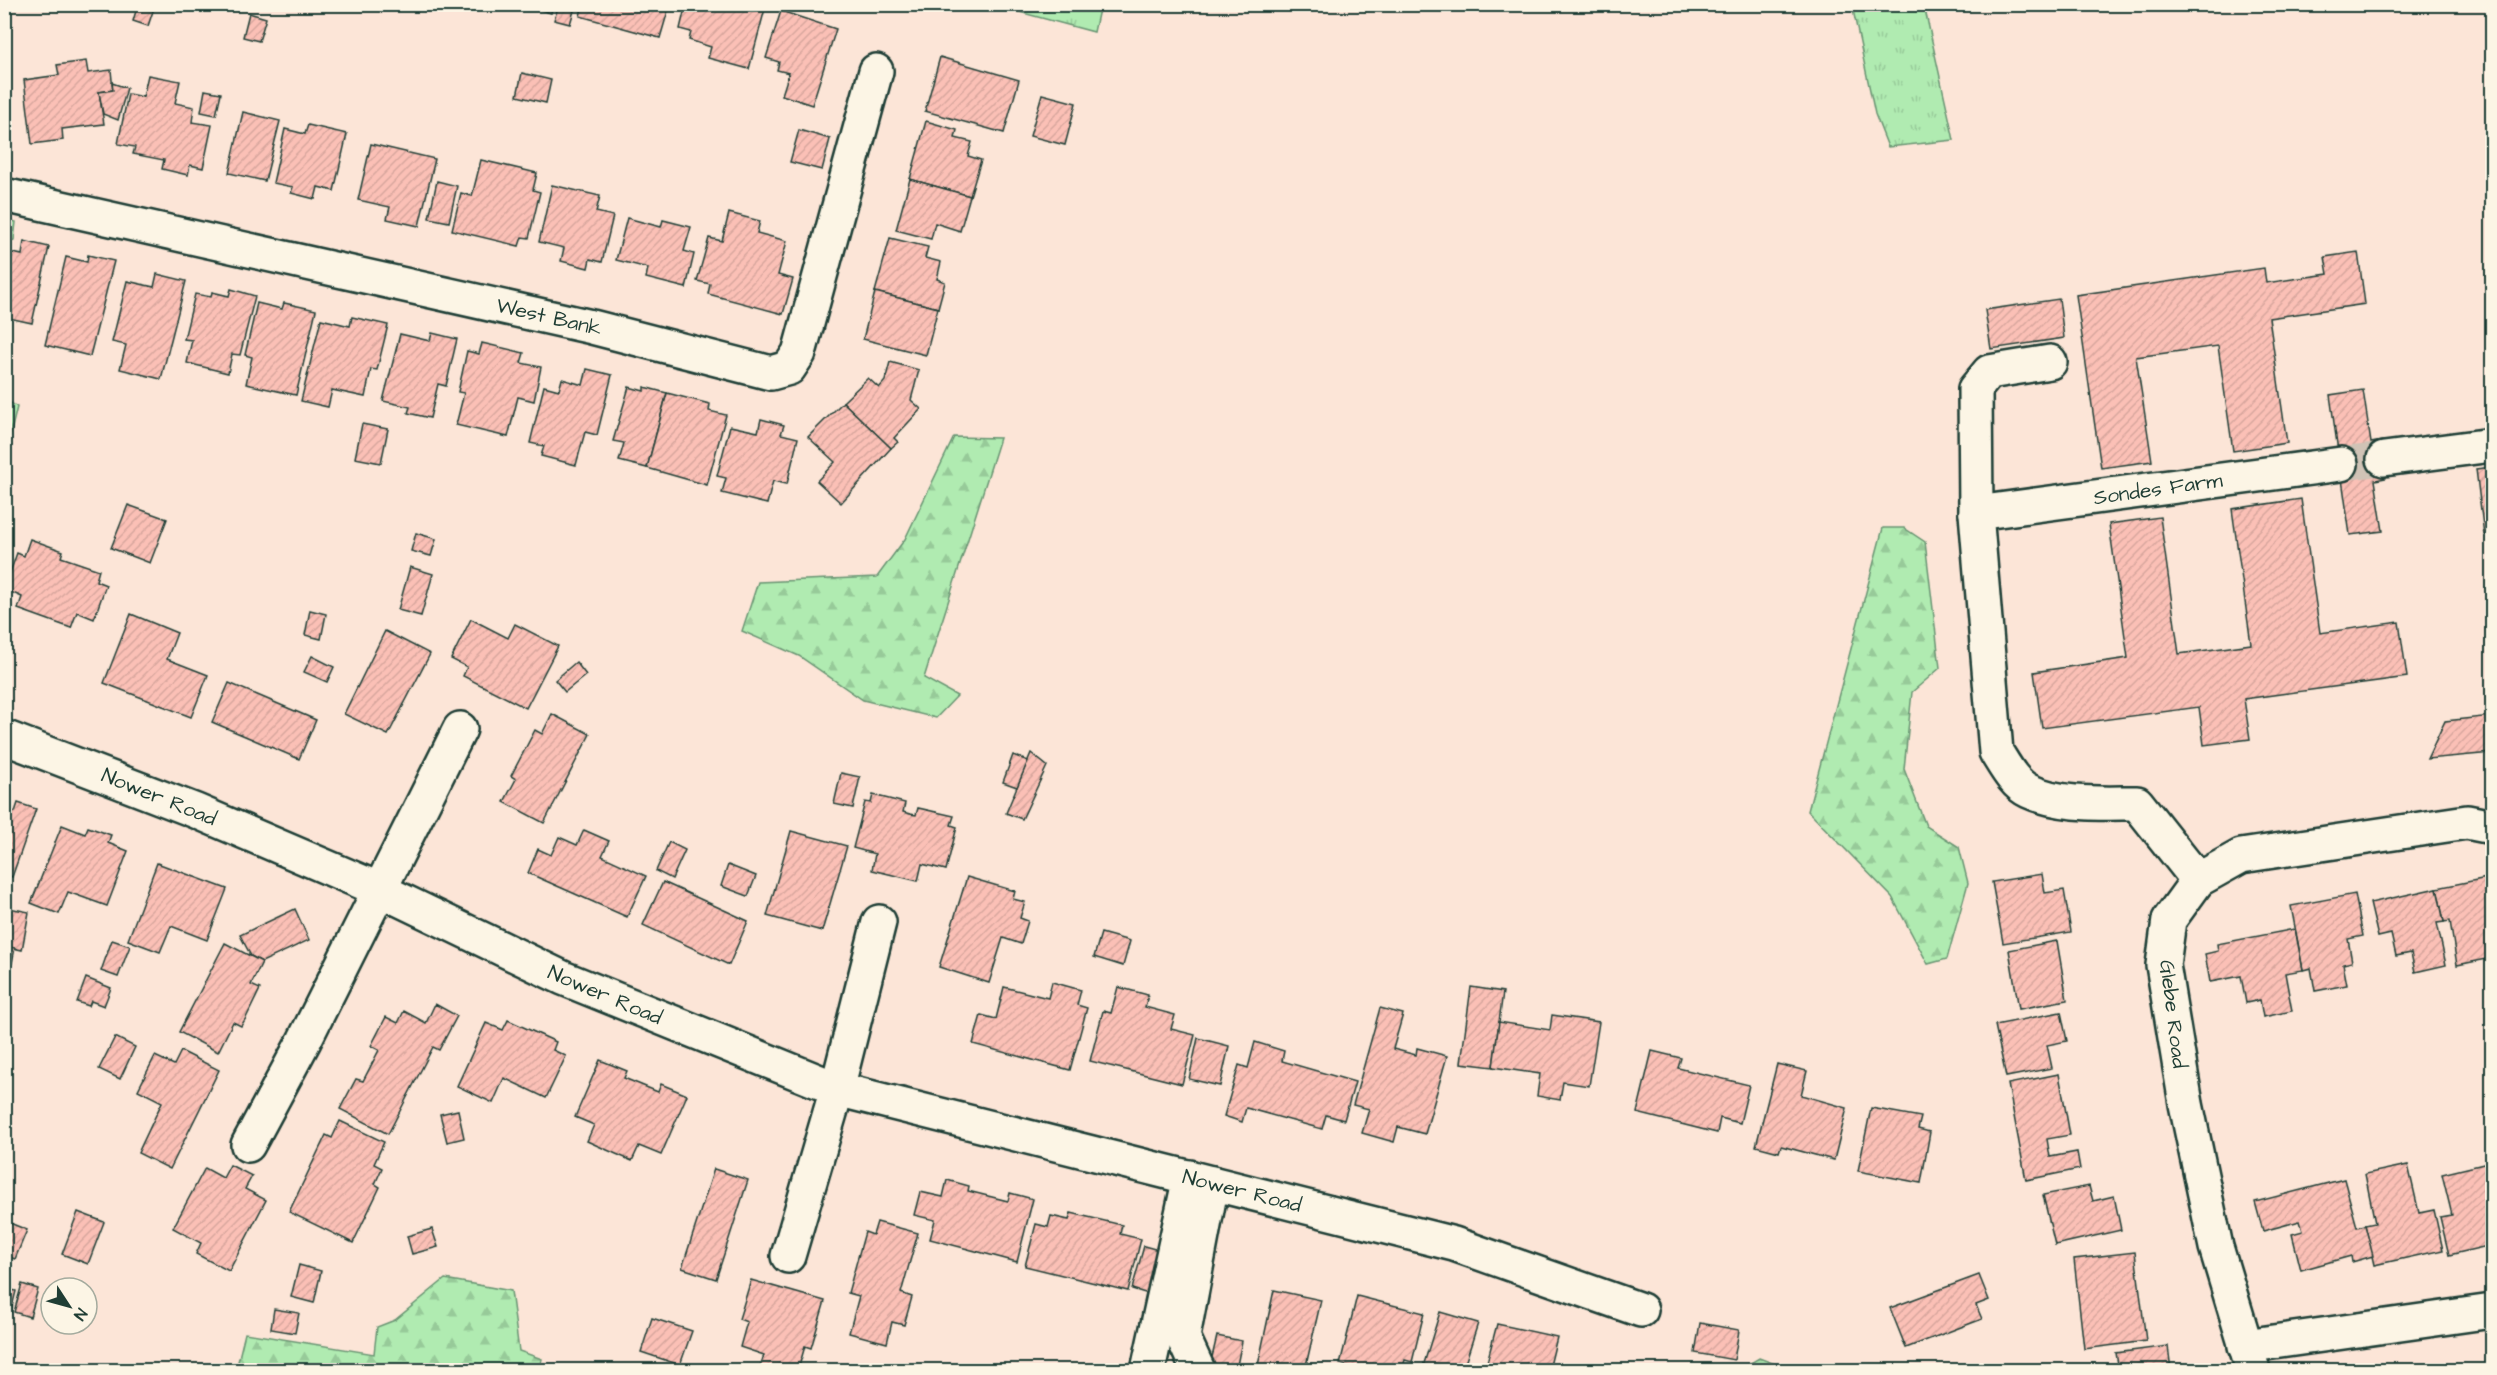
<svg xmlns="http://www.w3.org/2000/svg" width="2497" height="1375" viewBox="0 0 2497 1375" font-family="'Architects Daughter',sans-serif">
  <defs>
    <pattern id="grass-tufts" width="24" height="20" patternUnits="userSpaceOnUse" patternTransform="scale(1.5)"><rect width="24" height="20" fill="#b0ebb1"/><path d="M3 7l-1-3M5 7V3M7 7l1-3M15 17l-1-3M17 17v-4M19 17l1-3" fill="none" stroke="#97ca99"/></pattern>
    <pattern id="forest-firs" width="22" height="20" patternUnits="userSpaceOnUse" patternTransform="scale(1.5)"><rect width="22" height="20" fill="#b0ebb1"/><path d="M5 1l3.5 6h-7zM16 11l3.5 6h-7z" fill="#97ca99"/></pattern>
    <pattern id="building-hatch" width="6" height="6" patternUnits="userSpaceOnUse" patternTransform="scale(1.5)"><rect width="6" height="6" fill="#fbc0b6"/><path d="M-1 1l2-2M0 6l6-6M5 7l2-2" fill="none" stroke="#d7a69d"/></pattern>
  </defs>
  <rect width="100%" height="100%" fill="#fce5d7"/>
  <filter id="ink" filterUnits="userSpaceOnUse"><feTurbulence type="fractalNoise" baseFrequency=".0167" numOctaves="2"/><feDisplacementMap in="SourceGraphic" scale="12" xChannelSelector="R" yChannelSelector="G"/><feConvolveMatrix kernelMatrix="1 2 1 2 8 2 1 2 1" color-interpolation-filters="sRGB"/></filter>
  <g filter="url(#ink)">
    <g fill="url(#grass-tufts)" stroke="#689472" stroke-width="1.5">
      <polygon points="993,5 1100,4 1100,5 1094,32"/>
      <polygon points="1852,5 1924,5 1954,140 1888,147 1875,114"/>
    </g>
    <g fill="url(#forest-firs)" stroke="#689472" stroke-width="1.5">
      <polygon points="5,219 16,222 14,240 5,244"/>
      <polygon points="5,399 17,407 9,440 5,439"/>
      <polygon points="954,437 1000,438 924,678 957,696 936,718 863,700 799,656 742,631 758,582 877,577 905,539"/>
      <polygon points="1883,528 1904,528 1925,542 1940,668 1912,692 1904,769 1926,826 1959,847 1968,883 1947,959 1928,964 1892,897 1808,811"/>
      <polygon points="445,1279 511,1291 519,1351 542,1359 539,1370 236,1370 245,1333 374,1354 377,1327 395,1320"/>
      <polygon points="1759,1358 1791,1370 1739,1370"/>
    </g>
    <g fill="url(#building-hatch)" stroke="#1f3d34" stroke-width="1.5">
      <polygon points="138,4 155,5 148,26 133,21"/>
      <polygon points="520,4 553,4 551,13"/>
      <polygon points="559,4 576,4 570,24 554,20"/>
      <polygon points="583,4 670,4 660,38 580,16"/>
      <polygon points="686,4 766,5 749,69 708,58 711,47 689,40 691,32 680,29"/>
      <polygon points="781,11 836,29 812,105 782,95 789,73 777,70 779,62 766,58"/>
      <polygon points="249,13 266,18 259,41 243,37"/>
      <polygon points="940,57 1019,80 1004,133 925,111"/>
      <polygon points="86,61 88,73 111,70 113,90 99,92 104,124 62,129 63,140 32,144 24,80 59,75 57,65"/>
      <polygon points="522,73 551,80 546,103 517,96"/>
      <polygon points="148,75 180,81 175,103 194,107 192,122 212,125 203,168 190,165 188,175 162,169 164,160 133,154 135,147 118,144 128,94 143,97"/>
      <polygon points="112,83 127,88 118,120 103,114 99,92 113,90"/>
      <polygon points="205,90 221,93 216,115 201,112"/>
      <polygon points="1042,94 1076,103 1065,145 1030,136"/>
      <polygon points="243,112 280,121 265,181 229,173"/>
      <polygon points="926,121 957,130 955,138 972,142 968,156 981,160 970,196 910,179"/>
      <polygon points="308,125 347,134 334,191 318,187 315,199 291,193 293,187 273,183 285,129 305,134"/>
      <polygon points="799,130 830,139 822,170 790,162"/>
      <polygon points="371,144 435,159 419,226 387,219 390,207 358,200"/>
      <polygon points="481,160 537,173 533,190 540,192 529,238 522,237 519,246 452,230 461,193 472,196"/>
      <polygon points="910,179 970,196 960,231 935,223 931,239 896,230"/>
      <polygon points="437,181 457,186 449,222 429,218"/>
      <polygon points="552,185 600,196 596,212 613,216 602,262 590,259 588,268 561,261 564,248 539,242"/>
      <polygon points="729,213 760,221 757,233 787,241 778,275 793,279 783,314 708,294 710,284 697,281 709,238 722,241"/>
      <polygon points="627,218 661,227 663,220 691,227 684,251 694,254 686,288 646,278 648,268 616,260"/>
      <polygon points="890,238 928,247 925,258 941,262 937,279 945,282 938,308 875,292"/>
      <polygon points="24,241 49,247 32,323 4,317 4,251 22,255"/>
      <polygon points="2358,252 2365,304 2269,318 2287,443 2233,451 2218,346 2136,357 2152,461 2101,468 2076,295 2264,268 2266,283 2328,274 2325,257"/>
      <polygon points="88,255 114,261 90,356 45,345 66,257 87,262"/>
      <polygon points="157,274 186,281 161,379 120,369 126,345 112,342 127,281 154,287"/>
      <polygon points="231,289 255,296 240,355 232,354 228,373 187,363 192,340 184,339 195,294 211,297 212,292 229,296"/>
      <polygon points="875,292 938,308 926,355 863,339"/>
      <polygon points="2059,299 2064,338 1991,349 1985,310"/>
      <polygon points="257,303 282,309 284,303 316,310 296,395 246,384 252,357 245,355"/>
      <polygon points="352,317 388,325 377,370 371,369 365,397 332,390 328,407 301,401 321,319 350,326"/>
      <polygon points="432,333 457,339 446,386 438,384 430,418 408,413 410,407 383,401 400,334 430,341"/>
      <polygon points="482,343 524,353 521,363 541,367 534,401 518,397 508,437 456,425 464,393 458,392 467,351 479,354"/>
      <polygon points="890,362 919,370 911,400 921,409 894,438 898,442 891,448 843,402 868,378 879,388 885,381"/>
      <polygon points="587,369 612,375 597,435 585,432 576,465 541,456 544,446 530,443 544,386 559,390 562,379 583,385"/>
      <polygon points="629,387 644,391 644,387 667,393 647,468 619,461 624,443 613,441"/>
      <polygon points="2363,390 2371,443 2382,441 2386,478 2375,480 2383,531 2350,535 2330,395"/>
      <polygon points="667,393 710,404 709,411 726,415 707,485 647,468"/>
      <polygon points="843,402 891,448 841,503 817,481 835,462 808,437"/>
      <polygon points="761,419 784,425 781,434 798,438 787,484 773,481 767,504 722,493 726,478 717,476 730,426 758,432"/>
      <polygon points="362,424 388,429 381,463 355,458"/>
      <polygon points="2492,467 2492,534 2484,535 2476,469"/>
      <polygon points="2301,499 2320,633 2399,622 2407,677 2244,699 2250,739 2204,745 2199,707 2042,728 2034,672 2128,658 2109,524 2160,517 2179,654 2186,653 2251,644 2232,509"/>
      <polygon points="128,505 167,519 150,563 111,548"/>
      <polygon points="416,533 436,539 431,556 411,551"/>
      <polygon points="30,539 63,551 61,557 99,570 96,581 106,585 94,619 77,612 71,628 18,609 22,597 4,589 17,553 24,556"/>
      <polygon points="410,567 433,574 421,616 398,610"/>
      <polygon points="310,610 326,614 321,639 305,635"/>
      <polygon points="131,614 177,633 167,659 208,675 191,717 104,683"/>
      <polygon points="471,619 508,638 515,624 558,646 526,708 463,676 467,667 451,659"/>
      <polygon points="385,631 430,654 388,735 344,714"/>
      <polygon points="312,656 334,667 327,682 304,672"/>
      <polygon points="576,662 586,675 565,692 555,680"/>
      <polygon points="229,683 316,720 299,759 212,722"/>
      <polygon points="552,714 590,734 544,823 504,802 516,779 511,776 535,730 542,734"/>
      <polygon points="2492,716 2492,753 2427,759 2445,721"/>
      <polygon points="1031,753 1047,766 1022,819 1006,813"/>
      <polygon points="1013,755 1028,761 1017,787 1003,782"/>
      <polygon points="841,773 860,777 853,808 834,804"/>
      <polygon points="873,795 905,803 903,812 910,814 916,815 918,808 954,816 951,825 957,827 946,870 922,864 918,881 872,870 875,854 853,848 865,802 871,803"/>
      <polygon points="18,803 36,809 12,877 4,874 4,808 15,812"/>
      <polygon points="62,825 85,834 88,827 111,835 108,843 128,851 107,906 68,892 59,914 31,903"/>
      <polygon points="584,830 609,841 602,856 646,876 627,917 528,873 538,849 551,855 559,837 577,845"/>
      <polygon points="791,831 847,846 822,931 767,916"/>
      <polygon points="669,842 685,850 672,879 656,871"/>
      <polygon points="157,863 227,889 207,940 171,926 160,952 128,940"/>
      <polygon points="728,865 756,876 748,896 721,886"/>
      <polygon points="2042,874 2045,893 2064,890 2071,932 2003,943 1992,882"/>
      <polygon points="967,877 1015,891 1013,899 1025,902 1020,918 1028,921 1021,944 1003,938 989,983 939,967"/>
      <polygon points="2492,877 2492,939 2489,940 2492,958 2457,965 2450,921 2444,922 2437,888"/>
      <polygon points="663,882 748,921 729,965 643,925"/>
      <polygon points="2437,888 2444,922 2437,923 2446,965 2415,972 2411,953 2396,956 2391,934 2378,937 2370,903"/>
      <polygon points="2355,894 2363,936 2348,939 2352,962 2343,964 2347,985 2315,991 2311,968 2303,970 2291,906"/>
      <polygon points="4,907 29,912 22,950 4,946"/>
      <polygon points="295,909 309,940 262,962 251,956 240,935"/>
      <polygon points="2295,929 2303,970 2285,973 2292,1011 2263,1017 2260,1000 2246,1003 2241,976 2210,982 2205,954 2218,951 2217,944"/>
      <polygon points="1101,933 1130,941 1123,966 1094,957"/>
      <polygon points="112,940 130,946 118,977 101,971"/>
      <polygon points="2057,941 2067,1000 2019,1009 2009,950"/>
      <polygon points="225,943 262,962 251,985 260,989 246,1018 241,1026 233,1022 218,1052 179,1032"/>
      <polygon points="4,946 15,948 12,963 4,961"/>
      <polygon points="86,978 111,988 104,1006 91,1001 89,1006 77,1002"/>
      <polygon points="1052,982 1081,990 1077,1005 1087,1008 1070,1070 973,1044 981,1015 996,1019 1004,987 1048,998"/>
      <polygon points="1118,987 1148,995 1145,1007 1175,1015 1171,1029 1195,1035 1182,1084 1090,1061 1103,1011 1111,1013"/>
      <polygon points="1471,987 1503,992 1493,1067 1461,1063"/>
      <polygon points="435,1004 457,1016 439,1050 433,1047 388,1134 340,1109 356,1079 363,1081 379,1050 371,1046 386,1017 398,1023 404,1011 426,1023"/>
      <polygon points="1380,1008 1403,1014 1393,1049 1416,1055 1417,1048 1447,1056 1425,1134 1398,1127 1394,1142 1362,1133 1369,1109 1353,1105"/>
      <polygon points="2061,1012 2067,1041 2047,1045 2052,1068 2006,1077 1995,1025"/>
      <polygon points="1552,1015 1599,1022 1589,1086 1563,1082 1560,1100 1537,1096 1540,1074 1493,1067 1499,1022 1550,1030"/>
      <polygon points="508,1020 556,1042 553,1050 566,1056 546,1098 504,1078 493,1103 457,1086 486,1023 503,1030"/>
      <polygon points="115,1037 135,1047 120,1079 99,1069"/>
      <polygon points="1198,1038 1229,1046 1220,1086 1189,1079"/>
      <polygon points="1255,1042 1284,1051 1282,1061 1355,1082 1344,1120 1326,1115 1322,1129 1246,1108 1242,1122 1224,1116 1239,1065 1248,1068"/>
      <polygon points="181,1051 219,1070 170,1169 138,1153 162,1102 138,1090 155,1056 174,1065"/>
      <polygon points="1652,1051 1681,1058 1678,1068 1749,1085 1740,1123 1720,1118 1717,1133 1637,1113"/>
      <polygon points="600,1060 627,1071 624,1078 658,1092 661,1084 687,1095 661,1155 639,1146 632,1161 587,1141 594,1125 575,1117"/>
      <polygon points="1777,1064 1807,1071 1801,1095 1847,1108 1834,1160 1781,1146 1779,1152 1756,1146"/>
      <polygon points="2059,1074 2070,1135 2047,1139 2050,1157 2077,1152 2080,1169 2026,1180 2008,1084"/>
      <polygon points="1871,1108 1921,1117 1918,1129 1930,1132 1921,1183 1858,1171"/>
      <polygon points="458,1110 464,1138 447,1142 440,1114"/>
      <polygon points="340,1121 384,1142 374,1164 382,1168 375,1184 380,1187 353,1243 289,1212 326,1135 332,1138"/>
      <polygon points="2492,1162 2492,1245 2449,1255 2440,1217 2452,1215 2442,1174"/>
      <polygon points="230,1165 252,1176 245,1189 266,1200 229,1271 196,1254 201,1243 173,1228 205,1168 223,1178"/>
      <polygon points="2408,1165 2419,1213 2434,1210 2443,1250 2374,1265 2365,1225 2375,1223 2365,1174"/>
      <polygon points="714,1169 748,1180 716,1279 682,1268"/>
      <polygon points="2344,1179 2357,1227 2365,1225 2373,1256 2352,1262 2351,1256 2301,1270 2292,1234 2303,1231 2300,1221 2263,1231 2255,1202"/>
      <polygon points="947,1180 969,1186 968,1191 1008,1201 1010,1193 1033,1199 1017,1262 930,1239 935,1220 914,1215 920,1192 943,1197"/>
      <polygon points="2089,1186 2093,1201 2114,1196 2121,1230 2055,1245 2043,1195"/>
      <polygon points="78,1212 104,1222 88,1264 62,1254"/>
      <polygon points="1071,1213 1122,1225 1120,1234 1141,1239 1128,1291 1025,1266 1036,1224 1048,1227 1051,1216 1069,1220"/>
      <polygon points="5,1221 27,1230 15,1259 4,1255"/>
      <polygon points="877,1222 918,1233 901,1293 912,1297 904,1325 892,1322 887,1343 849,1333 859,1296 848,1293 865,1232 873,1235"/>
      <polygon points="432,1229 438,1247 412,1254 407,1236"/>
      <polygon points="1144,1246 1166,1252 1155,1296 1132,1289"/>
      <polygon points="2135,1252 2146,1341 2084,1349 2074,1259"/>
      <polygon points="299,1265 321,1271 314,1303 291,1297"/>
      <polygon points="1979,1275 1989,1300 1976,1305 1982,1319 1906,1348 1890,1308"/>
      <polygon points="751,1280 825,1301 811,1348 805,1346 798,1370 759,1370 764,1355 740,1347 747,1322 739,1319"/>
      <polygon points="22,1284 38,1289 30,1317 14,1312"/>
      <polygon points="4,1288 16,1291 10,1315 4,1314"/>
      <polygon points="1274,1290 1321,1300 1305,1370 1257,1370"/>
      <polygon points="1357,1296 1424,1313 1412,1362 1405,1360 1402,1370 1365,1370 1340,1364"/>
      <polygon points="274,1309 299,1313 295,1333 271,1329"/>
      <polygon points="1440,1312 1478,1323 1463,1370 1422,1370"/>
      <polygon points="652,1318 692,1331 680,1365 641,1352"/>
      <polygon points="1700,1323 1739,1330 1734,1360 1695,1353"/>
      <polygon points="1497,1324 1557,1337 1549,1370 1485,1370"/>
      <polygon points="1217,1336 1242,1341 1236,1370 1209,1370"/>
      <polygon points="2168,1346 2171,1370 2119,1370 2116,1353"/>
    </g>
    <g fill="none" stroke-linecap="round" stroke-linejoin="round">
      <polyline stroke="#d0c3b6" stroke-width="33" stroke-dasharray="33 16" stroke-linecap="butt" points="2341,464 2384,459"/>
      <g stroke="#1f3d34" stroke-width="38">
        <g id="minor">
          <polyline points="4,195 592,327 771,373 789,368 799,353 876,71"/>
          <path d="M2050 362 1989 372 1975 389 1976 513 1996 752C2005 766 2014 784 2029 791 2061 806 2103 803 2137 803L2198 880"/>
          <polyline points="2384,459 2492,445"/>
          <polyline points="1976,513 2341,464"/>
          <polyline points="4,737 196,811 378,889 563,978 837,1089 1454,1244 1641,1310"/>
          <polyline points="248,1145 304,1041 460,729"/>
          <polyline points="788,1256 837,1089 879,922"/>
          <polyline points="2245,1346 2492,1311"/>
          <polyline points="1148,1370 1190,1177"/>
          <polyline points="1198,1370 1183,1337 1212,1183"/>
          <polyline points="2253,1370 2216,1247 2186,1104 2163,965 2169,920 2198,880 2241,856 2467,822 2492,827"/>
        </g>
      </g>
      <use href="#minor" stroke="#fcf5e5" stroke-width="33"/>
    </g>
  </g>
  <g text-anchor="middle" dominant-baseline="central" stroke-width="4.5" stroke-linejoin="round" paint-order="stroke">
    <g font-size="21" fill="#1f3d34" stroke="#fcf5e5">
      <text transform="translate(549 317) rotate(13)">West Bank</text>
      <text transform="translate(2158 489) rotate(-8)">Sondes Farm</text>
      <text transform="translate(159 797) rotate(22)">Nower Road</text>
      <text transform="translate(605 995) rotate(23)">Nower Road</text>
      <text transform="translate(2173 1014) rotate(83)">Glebe Road</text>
      <text transform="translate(1242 1191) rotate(14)">Nower Road</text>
    </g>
  </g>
  <rect width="2497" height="1375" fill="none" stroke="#fcf5e5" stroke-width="24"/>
  <rect x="12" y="12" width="2473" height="1351" fill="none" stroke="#1f3d34" stroke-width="2" filter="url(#ink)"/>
  <g transform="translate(69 1306) rotate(126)"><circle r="28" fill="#fcf5e5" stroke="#a4ab9e" stroke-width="1.5"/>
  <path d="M0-4.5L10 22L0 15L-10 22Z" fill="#1f3d34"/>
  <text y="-9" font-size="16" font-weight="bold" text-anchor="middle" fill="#1f3d34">N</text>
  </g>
</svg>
